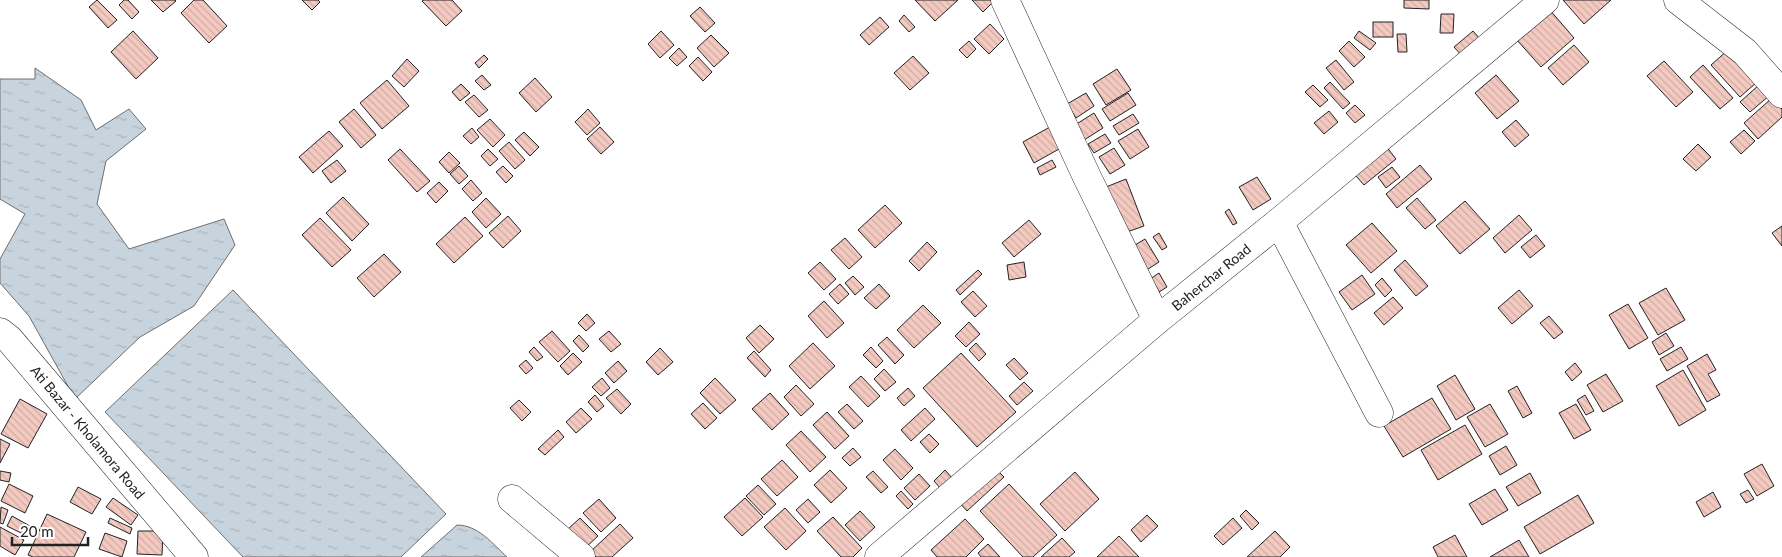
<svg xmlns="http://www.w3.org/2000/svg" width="1782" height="557" viewBox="0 0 1782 557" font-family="Lato,sans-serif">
  <defs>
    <pattern id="water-ripples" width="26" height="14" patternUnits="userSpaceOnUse" patternTransform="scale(1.25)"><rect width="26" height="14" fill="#c7d3dd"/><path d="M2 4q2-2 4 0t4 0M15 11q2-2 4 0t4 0" fill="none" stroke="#abb5bd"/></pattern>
    <pattern id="building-back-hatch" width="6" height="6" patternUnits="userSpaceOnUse" patternTransform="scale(1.25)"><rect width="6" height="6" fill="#f3c9c0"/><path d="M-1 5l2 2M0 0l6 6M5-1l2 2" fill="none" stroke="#d0aca5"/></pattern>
  </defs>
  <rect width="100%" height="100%" fill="#fff"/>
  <g fill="url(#water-ripples)" stroke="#6f6f6f">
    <polygon points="35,68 81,100 96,130 129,109 146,129 106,161 97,204 129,249 224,219 235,245 194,306 140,337 75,399 29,316 0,283 0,259 25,214 0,199 0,79 35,79"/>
    <polygon points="233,290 446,514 401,557 243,557 105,412"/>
    <path d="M457 525C478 525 493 544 507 557H421Z"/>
  </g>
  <g fill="url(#building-back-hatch)" stroke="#222">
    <polygon points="97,0 117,20 108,28 89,7"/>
    <polygon points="124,0 128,0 139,12 132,19 119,5"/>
    <polygon points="151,0 175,0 176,1 163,12"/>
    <polygon points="194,0 203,0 227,26 209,43 181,13"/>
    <polygon points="302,0 318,0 320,2 312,10"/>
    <polygon points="424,0 452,0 462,11 446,26 422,1"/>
    <polygon points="915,0 958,0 935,21"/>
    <polygon points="972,0 995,0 983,12"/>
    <polygon points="1404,0 1429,0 1429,9 1404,8"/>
    <polygon points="1563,0 1611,0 1584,24"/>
    <polygon points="700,7 715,23 705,32 690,16"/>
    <polygon points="1549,9 1574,38 1541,67 1516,39"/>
    <polygon points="1441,14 1454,14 1453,33 1440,33"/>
    <polygon points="904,15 915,27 909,32 899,21"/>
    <polygon points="880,17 889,27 869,45 860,35"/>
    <rect x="1373" y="22" width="20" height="15"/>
    <polygon points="990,24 1004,39 989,54 974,39"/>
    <polygon points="133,31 158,58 136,79 111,52"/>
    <polygon points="661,31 674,45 660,58 648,44"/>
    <polygon points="1359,31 1376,43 1370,50 1354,38"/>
    <polygon points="1473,31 1481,40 1462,56 1454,47"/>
    <polygon points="1397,34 1406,34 1407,52 1398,52"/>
    <polygon points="711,35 729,53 714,67 697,48"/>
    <polygon points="969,41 976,49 967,58 959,50"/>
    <polygon points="1349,41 1365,57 1354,67 1339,51"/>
    <polygon points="1574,45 1589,62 1563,85 1548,68"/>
    <polygon points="679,48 687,57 677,66 669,58"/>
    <polygon points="1728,50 1757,82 1740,97 1711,65"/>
    <polygon points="484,55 488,59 479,68 475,63"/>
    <polygon points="913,56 929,73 910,90 894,73"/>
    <polygon points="698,57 712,72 703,81 689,66"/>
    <polygon points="407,59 419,71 404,87 392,76"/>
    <polygon points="1336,60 1354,82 1344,90 1326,68"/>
    <polygon points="1664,61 1693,92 1676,107 1647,76"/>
    <polygon points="1703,65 1733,98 1720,109 1690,77"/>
    <polygon points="1117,69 1131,90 1106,105 1093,84"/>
    <polygon points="482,75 491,85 484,90 475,81"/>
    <polygon points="1496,75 1519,101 1497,119 1475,93"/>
    <polygon points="535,78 552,97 536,112 519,93"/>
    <polygon points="387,80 409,106 382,129 360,103"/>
    <polygon points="1330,82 1350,103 1343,109 1324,88"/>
    <polygon points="461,84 470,93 460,101 452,92"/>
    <polygon points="1760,84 1770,95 1750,112 1740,102"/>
    <polygon points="1313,85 1328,100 1320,107 1305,92"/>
    <polygon points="1086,93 1094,106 1076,118 1067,104"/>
    <polygon points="1128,93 1136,105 1110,121 1102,109"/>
    <polygon points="474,95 488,110 479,117 465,102"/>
    <polygon points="1772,98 1782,109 1782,117 1758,139 1744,123"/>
    <polygon points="1355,105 1365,115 1355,123 1346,113"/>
    <polygon points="354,109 376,135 361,148 339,122"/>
    <polygon points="588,109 600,123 587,135 575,122"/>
    <polygon points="1329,111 1338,122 1324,134 1314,123"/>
    <polygon points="1094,113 1103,128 1084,140 1075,125"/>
    <polygon points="1133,114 1139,123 1119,135 1113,126"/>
    <polygon points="490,119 505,135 493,147 477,130"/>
    <polygon points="1516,120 1529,135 1515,147 1502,132"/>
    <polygon points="1057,123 1068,144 1034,163 1023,142"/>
    <polygon points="600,127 614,142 601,154 587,139"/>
    <polygon points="472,128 479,137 471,144 463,136"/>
    <polygon points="1138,129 1149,147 1130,159 1118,141"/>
    <polygon points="1744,130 1755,141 1741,154 1730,142"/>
    <polygon points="329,131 343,146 313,173 299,157"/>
    <polygon points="524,132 539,147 530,156 515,140"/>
    <polygon points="1105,134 1111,143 1094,153 1088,144"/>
    <polygon points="1382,141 1396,159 1364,185 1349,168"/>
    <polygon points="509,142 525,160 515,169 499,151"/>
    <polygon points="1698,144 1711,157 1696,171 1683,159"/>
    <polygon points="1114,148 1125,165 1110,174 1099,157"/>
    <polygon points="400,149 430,181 417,192 388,160"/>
    <polygon points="488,149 498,159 490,166 481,156"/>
    <polygon points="449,152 460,163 449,173 439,162"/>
    <polygon points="337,160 346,171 331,183 322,171"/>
    <polygon points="1052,160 1056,167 1040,175 1037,168"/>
    <polygon points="1420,165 1432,179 1397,208 1386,194"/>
    <polygon points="459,166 468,176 459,184 450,174"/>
    <polygon points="503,166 513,176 506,183 496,172"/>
    <polygon points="1392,167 1400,177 1386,188 1378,177"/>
    <polygon points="1257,177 1271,199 1253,210 1239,187"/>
    <polygon points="1126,179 1144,226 1124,233 1106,187"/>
    <polygon points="471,180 482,193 473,201 462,189"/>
    <polygon points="439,182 448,191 436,203 427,193"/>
    <polygon points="343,197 369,224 352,241 326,213"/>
    <polygon points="486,198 501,214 486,228 472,212"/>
    <polygon points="1417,198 1436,220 1425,229 1406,208"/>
    <polygon points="1465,201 1490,229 1460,254 1436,226"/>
    <polygon points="885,205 902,223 875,248 858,230"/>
    <polygon points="1229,209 1237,223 1233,225 1225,212"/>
    <polygon points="1519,215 1532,230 1505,253 1493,238"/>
    <polygon points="508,216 521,231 503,248 489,233"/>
    <polygon points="465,217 483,236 454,263 436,244"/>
    <polygon points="320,218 351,250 332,267 302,235"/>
    <polygon points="1029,220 1041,234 1014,257 1002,243"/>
    <polygon points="1372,223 1397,251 1371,273 1346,245"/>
    <polygon points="1782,226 1782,246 1772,233"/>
    <polygon points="1159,233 1167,247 1162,250 1153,237"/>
    <polygon points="1536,235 1545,246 1530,258 1521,247"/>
    <polygon points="845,238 862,257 849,269 831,250"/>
    <polygon points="1145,239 1159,262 1145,271 1130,248"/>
    <polygon points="927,242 937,252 919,271 909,261"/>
    <polygon points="384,254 401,272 374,297 357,278"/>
    <polygon points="1405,260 1428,286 1416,296 1394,270"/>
    <polygon points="820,262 836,279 824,290 808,273"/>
    <polygon points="1024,262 1026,277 1009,280 1007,265"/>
    <polygon points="978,270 982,274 960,295 956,290"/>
    <polygon points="1159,273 1167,287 1159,292 1150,279"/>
    <polygon points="1362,275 1375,294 1352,310 1339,292"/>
    <polygon points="853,276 864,287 855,295 845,283"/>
    <polygon points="1382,278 1392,290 1385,297 1375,285"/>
    <polygon points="840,284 849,294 838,304 829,294"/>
    <polygon points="879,284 890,296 876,309 864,298"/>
    <polygon points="1666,288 1685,320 1658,335 1639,303"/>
    <polygon points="1519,290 1533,306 1512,324 1498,308"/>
    <polygon points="973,291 987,306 975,317 961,302"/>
    <polygon points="1393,297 1403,308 1384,325 1374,313"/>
    <polygon points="824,301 844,323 827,338 808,316"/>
    <polygon points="1628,304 1648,338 1629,349 1609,315"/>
    <polygon points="923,305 941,323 914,348 897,330"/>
    <polygon points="587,314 595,323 586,331 578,323"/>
    <polygon points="1549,316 1563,332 1554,339 1540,323"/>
    <polygon points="969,322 980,334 966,347 955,336"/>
    <polygon points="760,325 774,339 759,353 746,338"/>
    <polygon points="552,331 570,351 558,362 539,342"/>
    <polygon points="609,331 621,344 611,352 599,339"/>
    <polygon points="1666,333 1674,346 1659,355 1652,342"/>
    <polygon points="579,335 589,346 583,352 573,341"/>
    <polygon points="887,337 904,355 895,364 878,345"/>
    <polygon points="813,343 835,366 810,389 789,366"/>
    <polygon points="976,343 986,354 979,361 969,350"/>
    <polygon points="534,347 543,357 537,361 529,352"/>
    <polygon points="871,347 883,361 876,368 863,355"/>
    <polygon points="1681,347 1688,359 1667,371 1660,359"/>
    <polygon points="660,348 673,362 658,375 646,362"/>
    <polygon points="754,351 771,370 765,377 747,358"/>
    <polygon points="573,353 582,362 568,375 560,366"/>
    <polygon points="961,353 1016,412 977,447 923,388"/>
    <polygon points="1707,354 1716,370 1708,374 1720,395 1707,402 1687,366"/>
    <polygon points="1014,358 1028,373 1020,380 1006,365"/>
    <polygon points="526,360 533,368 526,374 519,366"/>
    <polygon points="618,361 627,371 614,383 605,373"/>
    <polygon points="1575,363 1582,372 1572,381 1565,372"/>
    <polygon points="884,369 896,382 885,391 874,379"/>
    <polygon points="1683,370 1706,410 1679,426 1656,386"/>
    <polygon points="1606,374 1623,401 1603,412 1587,385"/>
    <polygon points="1455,375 1475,409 1456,420 1437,386"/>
    <polygon points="861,376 880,396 868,407 849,387"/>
    <polygon points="602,378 610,388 601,396 592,387"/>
    <polygon points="715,378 736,400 720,414 700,393"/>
    <polygon points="1024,382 1033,391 1017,405 1009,396"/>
    <polygon points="796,385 814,404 801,416 784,397"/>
    <polygon points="1517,386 1532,413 1523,418 1508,391"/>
    <polygon points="908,388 915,396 904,406 897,398"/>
    <polygon points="617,389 631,404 621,414 606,398"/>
    <polygon points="770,393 789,414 772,430 752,409"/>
    <polygon points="595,395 604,406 597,412 588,402"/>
    <polygon points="1585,395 1594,411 1586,415 1577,400"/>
    <polygon points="1432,398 1451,429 1403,457 1384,426"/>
    <polygon points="20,399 47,414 28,448 1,434"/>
    <polygon points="519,400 531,412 522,421 510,408"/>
    <polygon points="703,403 717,418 705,429 691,414"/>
    <polygon points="847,404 863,421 854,429 838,412"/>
    <polygon points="1490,404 1508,434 1485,447 1467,417"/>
    <polygon points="1576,404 1591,430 1574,439 1559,413"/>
    <polygon points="581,408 592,419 576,433 566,422"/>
    <polygon points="925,408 935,419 911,441 901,430"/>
    <polygon points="827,412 849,436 835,449 813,425"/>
    <polygon points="1465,425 1482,454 1438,480 1421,450"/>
    <polygon points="558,430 564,437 545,455 538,449"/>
    <polygon points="801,431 826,457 810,472 786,445"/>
    <polygon points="929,434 939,444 930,453 920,442"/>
    <polygon points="0,439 10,444 0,463"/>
    <polygon points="1506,446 1517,465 1500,475 1489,456"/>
    <polygon points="853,448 861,457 850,466 842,458"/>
    <polygon points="895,449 913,468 901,480 883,460"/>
    <polygon points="782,460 798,477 777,496 761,479"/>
    <polygon points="1762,464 1774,486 1757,496 1744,474"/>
    <polygon points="993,466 1004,477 967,511 956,499"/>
    <polygon points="830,470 847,488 831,503 814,485"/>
    <polygon points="945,470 954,480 942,490 934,481"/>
    <polygon points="0,471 11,473 9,482 0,480"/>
    <polygon points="873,471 888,487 881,493 866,477"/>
    <polygon points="1075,472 1099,499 1065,531 1040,504"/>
    <polygon points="1530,473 1541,493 1518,506 1506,487"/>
    <polygon points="919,474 930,486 915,500 904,488"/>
    <polygon points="9,484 33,496 25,513 1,501"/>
    <polygon points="1009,484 1057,535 1033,557 1023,557 980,511"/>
    <polygon points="758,485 776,504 764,515 746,496"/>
    <polygon points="78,487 101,499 92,514 70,502"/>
    <polygon points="1495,489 1508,510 1482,525 1469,504"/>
    <polygon points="1748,490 1754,499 1746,503 1740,494"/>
    <polygon points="901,491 913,504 908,509 896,496"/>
    <polygon points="1713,492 1721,507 1704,517 1696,502"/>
    <polygon points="1578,495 1594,523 1540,554 1524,527"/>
    <polygon points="113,498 138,515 131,525 106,507"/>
    <polygon points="745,498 763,517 742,536 724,517"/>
    <polygon points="599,499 616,518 601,532 583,513"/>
    <polygon points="808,499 820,512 808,523 796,510"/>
    <polygon points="1,507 8,510 3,524 0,523"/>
    <polygon points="785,508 806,531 786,550 764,527"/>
    <polygon points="1246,510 1259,523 1252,530 1240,516"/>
    <polygon points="860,511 875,527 860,541 845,525"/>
    <polygon points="47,514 86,532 74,557 33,557 28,555"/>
    <polygon points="1147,515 1158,526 1141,542 1131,530"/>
    <polygon points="12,516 30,526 25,535 7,526"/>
    <polygon points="833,517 862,548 853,557 841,557 817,531"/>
    <polygon points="110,518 132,528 130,534 108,523"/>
    <polygon points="580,518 598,536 584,549 567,530"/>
    <polygon points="1233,518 1242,528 1223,545 1214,536"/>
    <polygon points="965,519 984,539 966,557 937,557 931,550"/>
    <polygon points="620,524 633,538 612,557 596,557 590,552"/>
    <polygon points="0,527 24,540 15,555 0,546"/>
    <polygon points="138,531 163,531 162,555 137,554"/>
    <polygon points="1275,531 1290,547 1280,557 1247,557"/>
    <polygon points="105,533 127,541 122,557 99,549"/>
    <polygon points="1455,535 1467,557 1438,557 1433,547"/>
    <polygon points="1119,536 1139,557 1097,557"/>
    <polygon points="1062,538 1075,552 1069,557 1041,557"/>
    <polygon points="1519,540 1529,557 1490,557"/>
    <polygon points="988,544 1000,557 981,557 978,553"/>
  </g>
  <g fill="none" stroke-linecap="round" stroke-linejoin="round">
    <g stroke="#222" stroke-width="29">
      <g id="minor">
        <polyline points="1005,0 1087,177 1157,320"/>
        <polyline points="1678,0 1745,52 1782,94"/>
        <polyline points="1279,222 1379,413"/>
        <polyline points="512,499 581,557"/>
        <polyline points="879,557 1157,320 1279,222 1545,0"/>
      </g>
    </g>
    <g stroke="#222" stroke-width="29">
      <polyline id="major" points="0,332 9,339 194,557"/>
    </g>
    <use href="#minor" stroke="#fff" stroke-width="28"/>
    <use href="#major" stroke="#fff" stroke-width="28"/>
  </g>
  <g text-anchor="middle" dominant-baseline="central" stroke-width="4" stroke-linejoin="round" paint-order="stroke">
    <g font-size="14" fill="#222" stroke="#fff">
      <text transform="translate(1211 277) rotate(-39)">Baherchar Road</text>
      <text transform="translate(88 432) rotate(50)">Ati Bazar - Kholamora Road</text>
    </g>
  </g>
  <path d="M12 537v8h76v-8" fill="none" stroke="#222222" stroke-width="2.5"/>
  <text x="20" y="537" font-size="15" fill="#222222" stroke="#ffffff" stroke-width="4" paint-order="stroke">20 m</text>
</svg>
